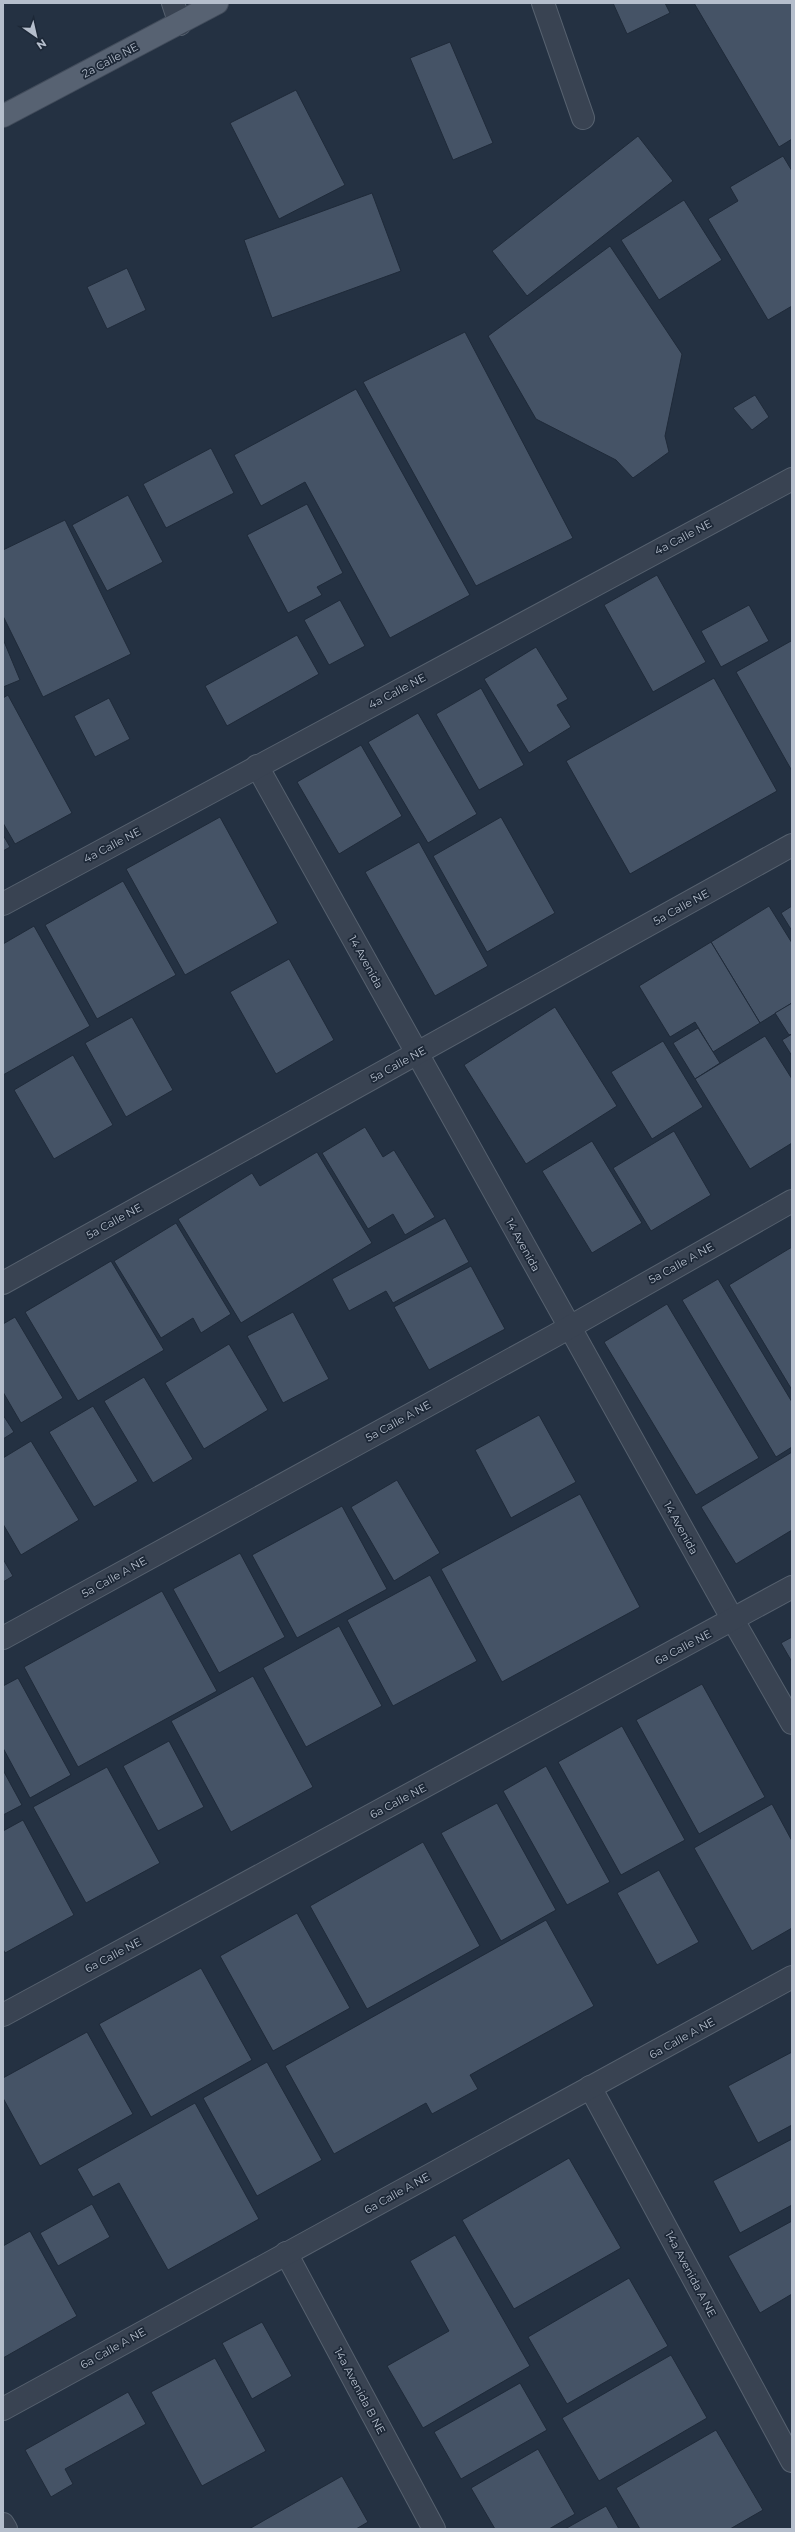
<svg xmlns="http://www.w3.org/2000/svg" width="795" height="2532" viewBox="0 0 795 2532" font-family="Montserrat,sans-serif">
  <rect width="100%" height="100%" fill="#243142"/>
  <g fill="#455366" stroke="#1f2a39">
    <polygon points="613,3 665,3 670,13 627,34"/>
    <polygon points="694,3 792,3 792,139 779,147"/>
    <polygon points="450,42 493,143 453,160 410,58"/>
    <polygon points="296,90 345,185 279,219 230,123"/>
    <polygon points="638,136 673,181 527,296 492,251"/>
    <polygon points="783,156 792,171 792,306 768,320 708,219 738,201 730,187"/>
    <polygon points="372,193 401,271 272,318 244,240"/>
    <polygon points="684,200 722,260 659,300 621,240"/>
    <polygon points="610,246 682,354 665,436 669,452 633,478 616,460 536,419 488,336"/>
    <polygon points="127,268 146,310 107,329 87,287"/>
    <polygon points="465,332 573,538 476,586 363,382"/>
    <polygon points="356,389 470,595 390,638 305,482 261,506 234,455"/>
    <polygon points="755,395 769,417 752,430 733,408"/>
    <polygon points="211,448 234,493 166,528 143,484"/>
    <polygon points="128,495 163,562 107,591 72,525"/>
    <polygon points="307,504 343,573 317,587 322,595 288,613 247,535"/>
    <polygon points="65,520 131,654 43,697 3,616 3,550"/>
    <polygon points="657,575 706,662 653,692 604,605"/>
    <polygon points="340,600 365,646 329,665 304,620"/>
    <polygon points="749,605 769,641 721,667 701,631"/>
    <polygon points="297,635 319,674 227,726 205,686"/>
    <polygon points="3,639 20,680 3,687"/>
    <polygon points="791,641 792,643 792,771 736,672"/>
    <polygon points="536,647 568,699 557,705 571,727 529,753 484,679"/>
    <polygon points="714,678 777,791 630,874 566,761"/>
    <polygon points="481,688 524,765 479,790 436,714"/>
    <polygon points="8,695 72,813 15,844 3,823 3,698"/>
    <polygon points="109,698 130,739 95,757 74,716"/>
    <polygon points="418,713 477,814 428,843 368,742"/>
    <polygon points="361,745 402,816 339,854 297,782"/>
    <polygon points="220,817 278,923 185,975 126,869"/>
    <polygon points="501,817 555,913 487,952 433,856"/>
    <polygon points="3,835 10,847 3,851"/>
    <polygon points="419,842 488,966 435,996 365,872"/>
    <polygon points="123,881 176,975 97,1019 45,925"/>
    <polygon points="769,906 792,943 792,1003 760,1023 711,942"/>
    <polygon points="792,906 792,931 781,913"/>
    <polygon points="34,926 90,1026 3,1075 3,944"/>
    <polygon points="711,942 760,1023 713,1052 695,1022 670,1037 639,986"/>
    <polygon points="289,959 334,1040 276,1074 230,992"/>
    <polygon points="792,1003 792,1034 789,1035 775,1013"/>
    <polygon points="555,1007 617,1106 526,1164 464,1065"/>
    <polygon points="132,1017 173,1090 126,1117 85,1043"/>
    <polygon points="698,1028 720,1063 695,1079 673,1043"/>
    <polygon points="792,1034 792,1056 782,1040"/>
    <polygon points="765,1036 792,1079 792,1143 750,1169 695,1079"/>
    <polygon points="663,1041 703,1107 652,1139 611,1072"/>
    <polygon points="73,1055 113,1125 54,1159 14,1090"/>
    <polygon points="365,1127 383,1157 394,1150 435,1217 405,1235 393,1214 368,1229 322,1153"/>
    <polygon points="674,1131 711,1195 651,1231 613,1168"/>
    <polygon points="592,1141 642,1223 592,1253 542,1171"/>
    <polygon points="317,1152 372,1243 241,1323 178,1219 252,1173 260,1186"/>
    <polygon points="445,1218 469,1262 393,1303 386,1291 349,1311 332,1279"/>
    <polygon points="176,1223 231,1314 201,1333 193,1318 161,1338 114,1261"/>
    <polygon points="792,1247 792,1390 729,1285"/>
    <polygon points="111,1261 164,1350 78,1401 25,1312"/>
    <polygon points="471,1266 505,1329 429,1370 394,1307"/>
    <polygon points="718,1279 792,1402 792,1447 776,1457 682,1300"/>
    <polygon points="667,1304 759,1458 696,1495 604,1342"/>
    <polygon points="293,1312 329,1379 283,1403 247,1336"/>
    <polygon points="15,1317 63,1398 21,1423 3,1392 3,1324"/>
    <polygon points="229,1344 268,1410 204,1449 165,1383"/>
    <polygon points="144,1377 193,1459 153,1483 104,1401"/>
    <polygon points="93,1406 138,1481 94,1507 49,1432"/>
    <polygon points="3,1415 14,1432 3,1439"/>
    <polygon points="539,1415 576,1482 511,1518 475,1450"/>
    <polygon points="31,1441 79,1520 21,1555 3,1524 3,1458"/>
    <polygon points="792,1452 792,1530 736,1564 701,1507"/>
    <polygon points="397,1480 440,1553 394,1581 351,1507"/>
    <polygon points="580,1494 640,1607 502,1682 441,1569"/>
    <polygon points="342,1506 387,1589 297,1638 252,1555"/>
    <polygon points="240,1553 285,1637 219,1673 173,1589"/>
    <polygon points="3,1559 13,1576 3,1582"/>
    <polygon points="430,1575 477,1661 393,1706 347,1620"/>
    <polygon points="162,1591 217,1691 78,1767 24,1667"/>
    <polygon points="339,1626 382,1706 306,1747 263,1668"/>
    <polygon points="792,1637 792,1662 781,1643"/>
    <polygon points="253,1676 313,1787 231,1832 171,1721"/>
    <polygon points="18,1678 71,1775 30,1798 3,1748 3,1686"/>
    <polygon points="702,1684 765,1797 699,1834 636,1720"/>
    <polygon points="622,1726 685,1840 621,1875 558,1762"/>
    <polygon points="169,1741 204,1807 158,1831 123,1766"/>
    <polygon points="546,1766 610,1882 567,1905 503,1791"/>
    <polygon points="107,1767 160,1863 86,1903 33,1807"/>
    <polygon points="3,1770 22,1805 3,1815"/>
    <polygon points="497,1803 556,1910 501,1941 441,1833"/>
    <polygon points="772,1804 792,1841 792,1928 752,1951 694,1848"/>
    <polygon points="23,1820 74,1915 5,1953 3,1949 3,1831"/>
    <polygon points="423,1842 480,1946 367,2009 310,1906"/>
    <polygon points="659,1870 699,1942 657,1965 617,1893"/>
    <polygon points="297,1913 350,2008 273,2051 220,1956"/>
    <polygon points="546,1920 594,2006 470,2075 478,2089 432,2114 426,2103 334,2154 285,2066"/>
    <polygon points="201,1968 252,2060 151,2117 99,2024"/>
    <polygon points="87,2032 133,2114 40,2166 3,2098 3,2078"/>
    <polygon points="792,2052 792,2125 758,2143 728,2086"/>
    <polygon points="267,2062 322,2160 257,2196 203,2098"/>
    <polygon points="195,2103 259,2219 168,2270 119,2183 93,2197 77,2169"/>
    <polygon points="792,2139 792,2205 740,2233 713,2181"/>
    <polygon points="569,2158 621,2248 514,2309 462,2220"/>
    <polygon points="92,2204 110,2237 58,2266 40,2233"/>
    <polygon points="792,2221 792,2294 760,2313 728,2256"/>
    <polygon points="30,2231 77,2316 3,2358 3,2246"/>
    <polygon points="455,2235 530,2366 423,2428 387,2366 449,2331 410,2261"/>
    <polygon points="629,2278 668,2346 567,2404 528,2337"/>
    <polygon points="262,2322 292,2376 252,2399 222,2343"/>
    <polygon points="671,2355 707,2418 599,2481 562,2418"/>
    <polygon points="215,2358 266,2451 202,2486 151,2392"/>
    <polygon points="520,2383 547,2430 461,2479 434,2432"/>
    <polygon points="128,2392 146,2424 65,2469 73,2484 51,2497 25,2450"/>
    <polygon points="716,2430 763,2510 730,2529 640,2529 616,2488"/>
    <polygon points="538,2449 575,2514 549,2529 495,2529 471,2488"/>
    <polygon points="342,2476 368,2522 356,2529 249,2529"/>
    <polygon points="606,2506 619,2529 565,2529"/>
  </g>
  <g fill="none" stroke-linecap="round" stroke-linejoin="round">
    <g stroke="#56616f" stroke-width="24">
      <g id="minor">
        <polyline points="173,3 180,24"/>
        <polyline points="543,3 583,118"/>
        <polyline points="257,766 733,1620 792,1723"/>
        <polyline points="3,904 792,479"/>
        <polyline points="3,1283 792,845"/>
        <polyline points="3,1638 554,1336 792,1201"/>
        <polyline points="3,2015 792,1587"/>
        <polyline points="590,2087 792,2461"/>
        <polyline points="286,2253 434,2529"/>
        <polyline points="3,2409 792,1977"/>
        <polyline points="3,2524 6,2529"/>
      </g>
    </g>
    <g stroke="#424c5b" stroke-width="24">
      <polyline id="major" points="3,116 217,3"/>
    </g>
    <use href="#minor" stroke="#394352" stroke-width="22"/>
    <use href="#major" stroke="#576272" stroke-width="22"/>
  </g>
  <g text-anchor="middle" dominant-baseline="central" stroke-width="3.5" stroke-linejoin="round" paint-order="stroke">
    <g font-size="11" fill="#b5becc" stroke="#1d2837">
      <text transform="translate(110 60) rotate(-28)">2a Calle NE</text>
      <text transform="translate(683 537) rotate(-28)">4a Calle NE</text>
      <text transform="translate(397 691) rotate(-28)">4a Calle NE</text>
      <text transform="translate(112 845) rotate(-28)">4a Calle NE</text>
      <text transform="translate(681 907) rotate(-29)">5a Calle NE</text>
      <text transform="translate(366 962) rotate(61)">14 Avenida</text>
      <text transform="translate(398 1064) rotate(-29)">5a Calle NE</text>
      <text transform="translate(114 1221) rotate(-29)">5a Calle NE</text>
      <text transform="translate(523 1245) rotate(61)">14 Avenida</text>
      <text transform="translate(681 1263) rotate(-29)">5a Calle A NE</text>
      <text transform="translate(398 1421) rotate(-29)">5a Calle A NE</text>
      <text transform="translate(681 1528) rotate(61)">14 Avenida</text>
      <text transform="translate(114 1577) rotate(-29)">5a Calle A NE</text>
      <text transform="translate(683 1647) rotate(-28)">6a Calle NE</text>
      <text transform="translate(398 1801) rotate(-28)">6a Calle NE</text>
      <text transform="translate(113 1955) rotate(-28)">6a Calle NE</text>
      <text transform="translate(682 2038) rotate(-29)">6a Calle A NE</text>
      <text transform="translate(397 2193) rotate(-29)">6a Calle A NE</text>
      <text transform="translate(691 2274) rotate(62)">14a Avenida A NE</text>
      <text transform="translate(113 2348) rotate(-29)">6a Calle A NE</text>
      <text transform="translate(360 2391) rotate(62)">14a Avenida B NE</text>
    </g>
  </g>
  <rect width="795" height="2532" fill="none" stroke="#b5becc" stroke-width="8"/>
  <g transform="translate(36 36) rotate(146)" stroke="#1d2837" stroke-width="3" paint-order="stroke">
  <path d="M0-3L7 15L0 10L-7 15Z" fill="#b5becc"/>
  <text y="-6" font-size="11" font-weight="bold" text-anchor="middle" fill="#b5becc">N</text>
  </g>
</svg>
